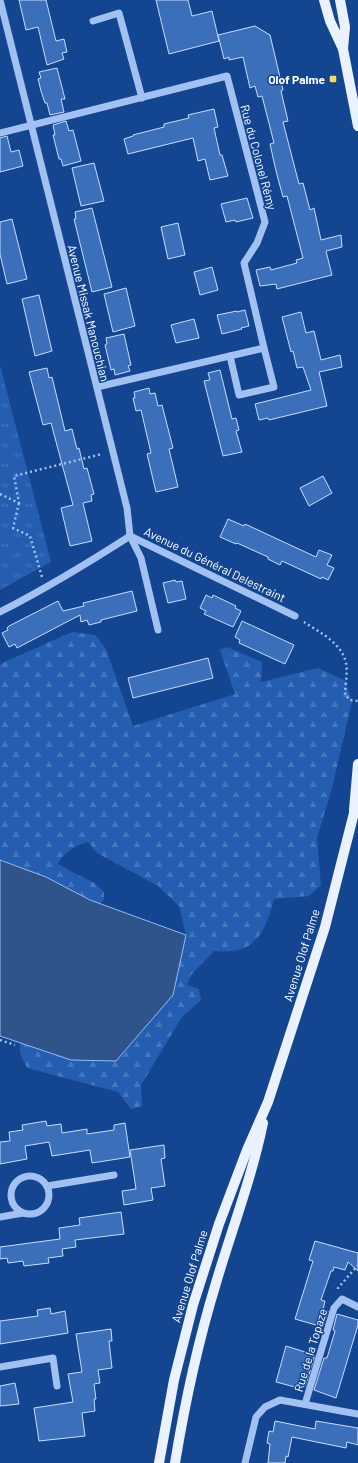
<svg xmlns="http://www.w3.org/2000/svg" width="358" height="1463" viewBox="0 0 358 1463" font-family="Barlow,sans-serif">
  <defs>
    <pattern id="grass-tufts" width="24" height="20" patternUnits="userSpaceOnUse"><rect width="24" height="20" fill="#255eb1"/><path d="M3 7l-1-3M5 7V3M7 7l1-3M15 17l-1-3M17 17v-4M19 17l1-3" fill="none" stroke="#4676bd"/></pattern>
    <pattern id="forest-firs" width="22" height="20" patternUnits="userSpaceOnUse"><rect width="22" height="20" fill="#255eb1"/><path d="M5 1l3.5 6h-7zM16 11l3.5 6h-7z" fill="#4676bd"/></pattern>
  </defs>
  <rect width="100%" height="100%" fill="#134591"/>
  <polygon fill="url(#grass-tufts)" points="0,365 51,562 0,590"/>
  <path fill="url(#forest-firs)" d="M72 632 95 635 106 649 133 726 235 694 220 650 227 647 262 662 261 682 318 668 346 681 352 702 332 788 317 838 321 885 309 896 274 899C268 922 260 948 233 951 227 952 220 951 214 951L191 975 187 985 199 989 201 1000 182 1017 141 1085 142 1106 131 1109 118 1092 27 1068 20 1053V1042L71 1059 186 935 179 906 158 886 97 853 88 842C75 846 64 851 58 864L74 873 93 882 104 892V899L100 904 0 860V664Z"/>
  <polygon fill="#2f548c" stroke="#92bcf5" points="0,860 46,877 90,900 186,935 173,995 116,1061 71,1060 0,1036"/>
  <g fill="#3c6fba" stroke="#c7ddfc">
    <polygon points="19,0 46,0 56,41 64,39 67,52 62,53 64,59 47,65 38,27 26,30"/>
    <polygon points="156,0 188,0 192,16 212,11 219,41 169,54"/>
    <polygon points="255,26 270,35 283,90 281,91 288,121 283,122 299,184 303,183 310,210 314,208 321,240 341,235 342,247 326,251 332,275 277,289 276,284 260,286 256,270 270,267 271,270 297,263 296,260 303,258 287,196 283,197 276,171 270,144 274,143 262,96 258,97 255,86 250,88 243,57 229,60 229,57 224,59 218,35"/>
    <polygon points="57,68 65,99 61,99 64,112 50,115 47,103 45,103 41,91 38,79 41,78 39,72"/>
    <polygon points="214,109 218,127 214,128 220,155 222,155 228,176 210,180 205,159 198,161 193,138 128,154 124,139 133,136 133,135 164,127 164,124 189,118 188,115"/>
    <polygon points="66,121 69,131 73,130 81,161 63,166 61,159 59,159 53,135 55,135 53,125"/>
    <polygon points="7,136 11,152 19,150 23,166 0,172 0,138"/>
    <polygon points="94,163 104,201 81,206 72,168"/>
    <polygon points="247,198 253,218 236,222 235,220 226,222 221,204"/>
    <polygon points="92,208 112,287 92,292 74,219 76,219 75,212"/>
    <polygon points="12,219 27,279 7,284 0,254 0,222"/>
    <polygon points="178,223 185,255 168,259 161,227"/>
    <polygon points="212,267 218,290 200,295 194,272"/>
    <polygon points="126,288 135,326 113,332 104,294"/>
    <polygon points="39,295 52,351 35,356 22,299"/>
    <polygon points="245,310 249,326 241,328 242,329 222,334 217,315 237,311 237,312"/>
    <polygon points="301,312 306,333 314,331 321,360 340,355 342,367 319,372 327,406 269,420 268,418 259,420 255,404 311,390 303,367 297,368 293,351 291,352 282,317"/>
    <polygon points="194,319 199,338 176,343 171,325"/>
    <polygon points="124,334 131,365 128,366 130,371 115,375 114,369 111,370 105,345 107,344 106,338"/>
    <polygon points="47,368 49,378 52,377 65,431 72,429 77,449 79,448 84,469 87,468 94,494 91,495 92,501 83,503 92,541 70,546 61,508 73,505 51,423 43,425 29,372"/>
    <polygon points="220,370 232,419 236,418 239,430 236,431 242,452 223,456 204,381 210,380 208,373"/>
    <polygon points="149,388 150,394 155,393 158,406 162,405 173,448 169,449 178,487 156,492 147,454 151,453 144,423 141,410 136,411 133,398 135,398 134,392"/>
    <polygon points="323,476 332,493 309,506 300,488"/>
    <polygon points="228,519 244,526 245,524 316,557 319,550 332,555 327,565 334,568 328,580 322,577 321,579 282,561 280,565 268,559 268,557 237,543 236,544 220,537"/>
    <polygon points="175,580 176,582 182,581 186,599 168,603 163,583"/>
    <polygon points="132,591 137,611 101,620 101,622 89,625 87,620 81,622 80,615 17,648 15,644 9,647 2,633 8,630 7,628 9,626 58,601 63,611 84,606 83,603"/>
    <polygon points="206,595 212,598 213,595 236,606 235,608 241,611 233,627 204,614 206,611 200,608"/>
    <polygon points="242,621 294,645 285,664 239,643 240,640 235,637"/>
    <polygon points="208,658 213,678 133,698 128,678"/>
    <polygon points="46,1121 47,1126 61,1124 62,1133 87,1129 87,1134 114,1130 114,1125 125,1123 130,1157 92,1163 90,1150 52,1156 49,1142 25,1146 27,1159 0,1164 0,1142 10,1141 9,1132 23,1130 22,1125"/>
    <polygon points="164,1145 165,1158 161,1159 165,1186 151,1188 153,1200 124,1205 122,1191 136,1189 130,1150"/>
    <polygon points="121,1212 124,1234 75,1240 76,1247 62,1249 63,1256 48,1258 49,1263 24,1266 23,1261 8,1263 7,1258 0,1259 0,1247 60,1239 59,1228 80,1225 79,1218"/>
    <polygon points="315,1241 358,1253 358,1271 348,1262 345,1270 334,1267 333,1271 331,1271 321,1300 325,1301 323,1310 328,1311 323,1327 295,1319 313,1261 309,1260"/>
    <polygon points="50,1308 51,1314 65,1311 68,1333 0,1344 0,1321 38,1316 37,1310"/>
    <polygon points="337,1314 358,1320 358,1325 336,1398 314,1390 324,1358 327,1358 335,1331 333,1330"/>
    <polygon points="111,1329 112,1341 109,1341 112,1368 98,1370 100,1383 94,1384 96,1399 94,1399 95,1411 82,1413 85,1436 39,1441 34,1408 73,1402 68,1374 82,1372 76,1334"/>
    <polygon points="286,1346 315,1355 305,1387 296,1384 295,1387 276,1382"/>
    <polygon points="15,1383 19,1404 0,1406 0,1386"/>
    <polygon points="275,1421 315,1429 316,1421 358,1428 358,1445 347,1442 346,1448 292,1437 288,1457 286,1456 285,1463 268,1463 270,1444 267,1443 269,1431 273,1432"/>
  </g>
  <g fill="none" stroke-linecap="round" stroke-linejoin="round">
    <g stroke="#a0c1f2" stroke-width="2.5" stroke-dasharray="2 3" stroke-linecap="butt">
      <polyline points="0,494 19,503 14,476 102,454"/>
      <polyline points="19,503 13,528 30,536 42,577"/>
      <path d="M304 622C319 632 342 643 346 663 348 673 345 685 345 695L350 700 358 701"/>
      <polyline points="0,1040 15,1045"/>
      <polyline points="338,1289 338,1288 358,1265"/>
    </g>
    <g stroke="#a0c1f2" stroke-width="7">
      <polyline points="0,0 127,508 130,536 141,558 158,630"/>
      <polyline points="93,21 119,13 142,98"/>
      <polyline points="0,133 227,76 265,222 257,243 244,263 264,348 97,387"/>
      <polyline points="230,356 239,395 274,387 264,348"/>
      <path d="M0 612C45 589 88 563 130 536L295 616"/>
      <circle cx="30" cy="1195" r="19"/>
      <polyline points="47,1186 114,1175"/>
      <polyline points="0,1217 23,1213"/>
      <polyline points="0,1367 53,1358 57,1386"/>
      <polyline points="305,1404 334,1308 342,1299 358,1307"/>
      <polyline points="245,1463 256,1417 265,1407 280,1400 358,1414"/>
    </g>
    <g stroke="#ebf2ff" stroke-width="10">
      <polyline points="324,0 330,21 343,49 358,126"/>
      <polyline points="340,0 345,27 343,49"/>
      <polyline points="354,810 358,764"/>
      <polyline points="159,1463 174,1380 193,1305 219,1224 247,1150 268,1102 325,927 354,813 358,802"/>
      <path d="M175 1463C185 1402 198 1342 216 1283 232 1229 252 1177 263 1123"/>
    </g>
  </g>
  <rect fill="#ffd861" stroke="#134591" stroke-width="1.5" x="329" y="75" width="8" height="8" rx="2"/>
  <g text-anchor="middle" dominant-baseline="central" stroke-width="3" stroke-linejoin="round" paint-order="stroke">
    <g font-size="12" font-weight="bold" fill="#fff" stroke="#134591" text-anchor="end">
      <text x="325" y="79">Olof Palme</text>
    </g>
    <g font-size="12" fill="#fff" stroke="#134591">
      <text transform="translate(259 157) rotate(75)">Rue du Colonel Rémy</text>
      <text transform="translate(89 313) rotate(76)">Avenue Missak Manouchian</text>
      <text transform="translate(215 564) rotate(26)">Avenue du Général Delestraint</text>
      <text transform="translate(301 955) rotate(-73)">Avenue Olof Palme</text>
      <text transform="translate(189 1276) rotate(-73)">Avenue Olof Palme</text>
      <text transform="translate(310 1350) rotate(-73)">Rue de la Topaze</text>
    </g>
  </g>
</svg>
